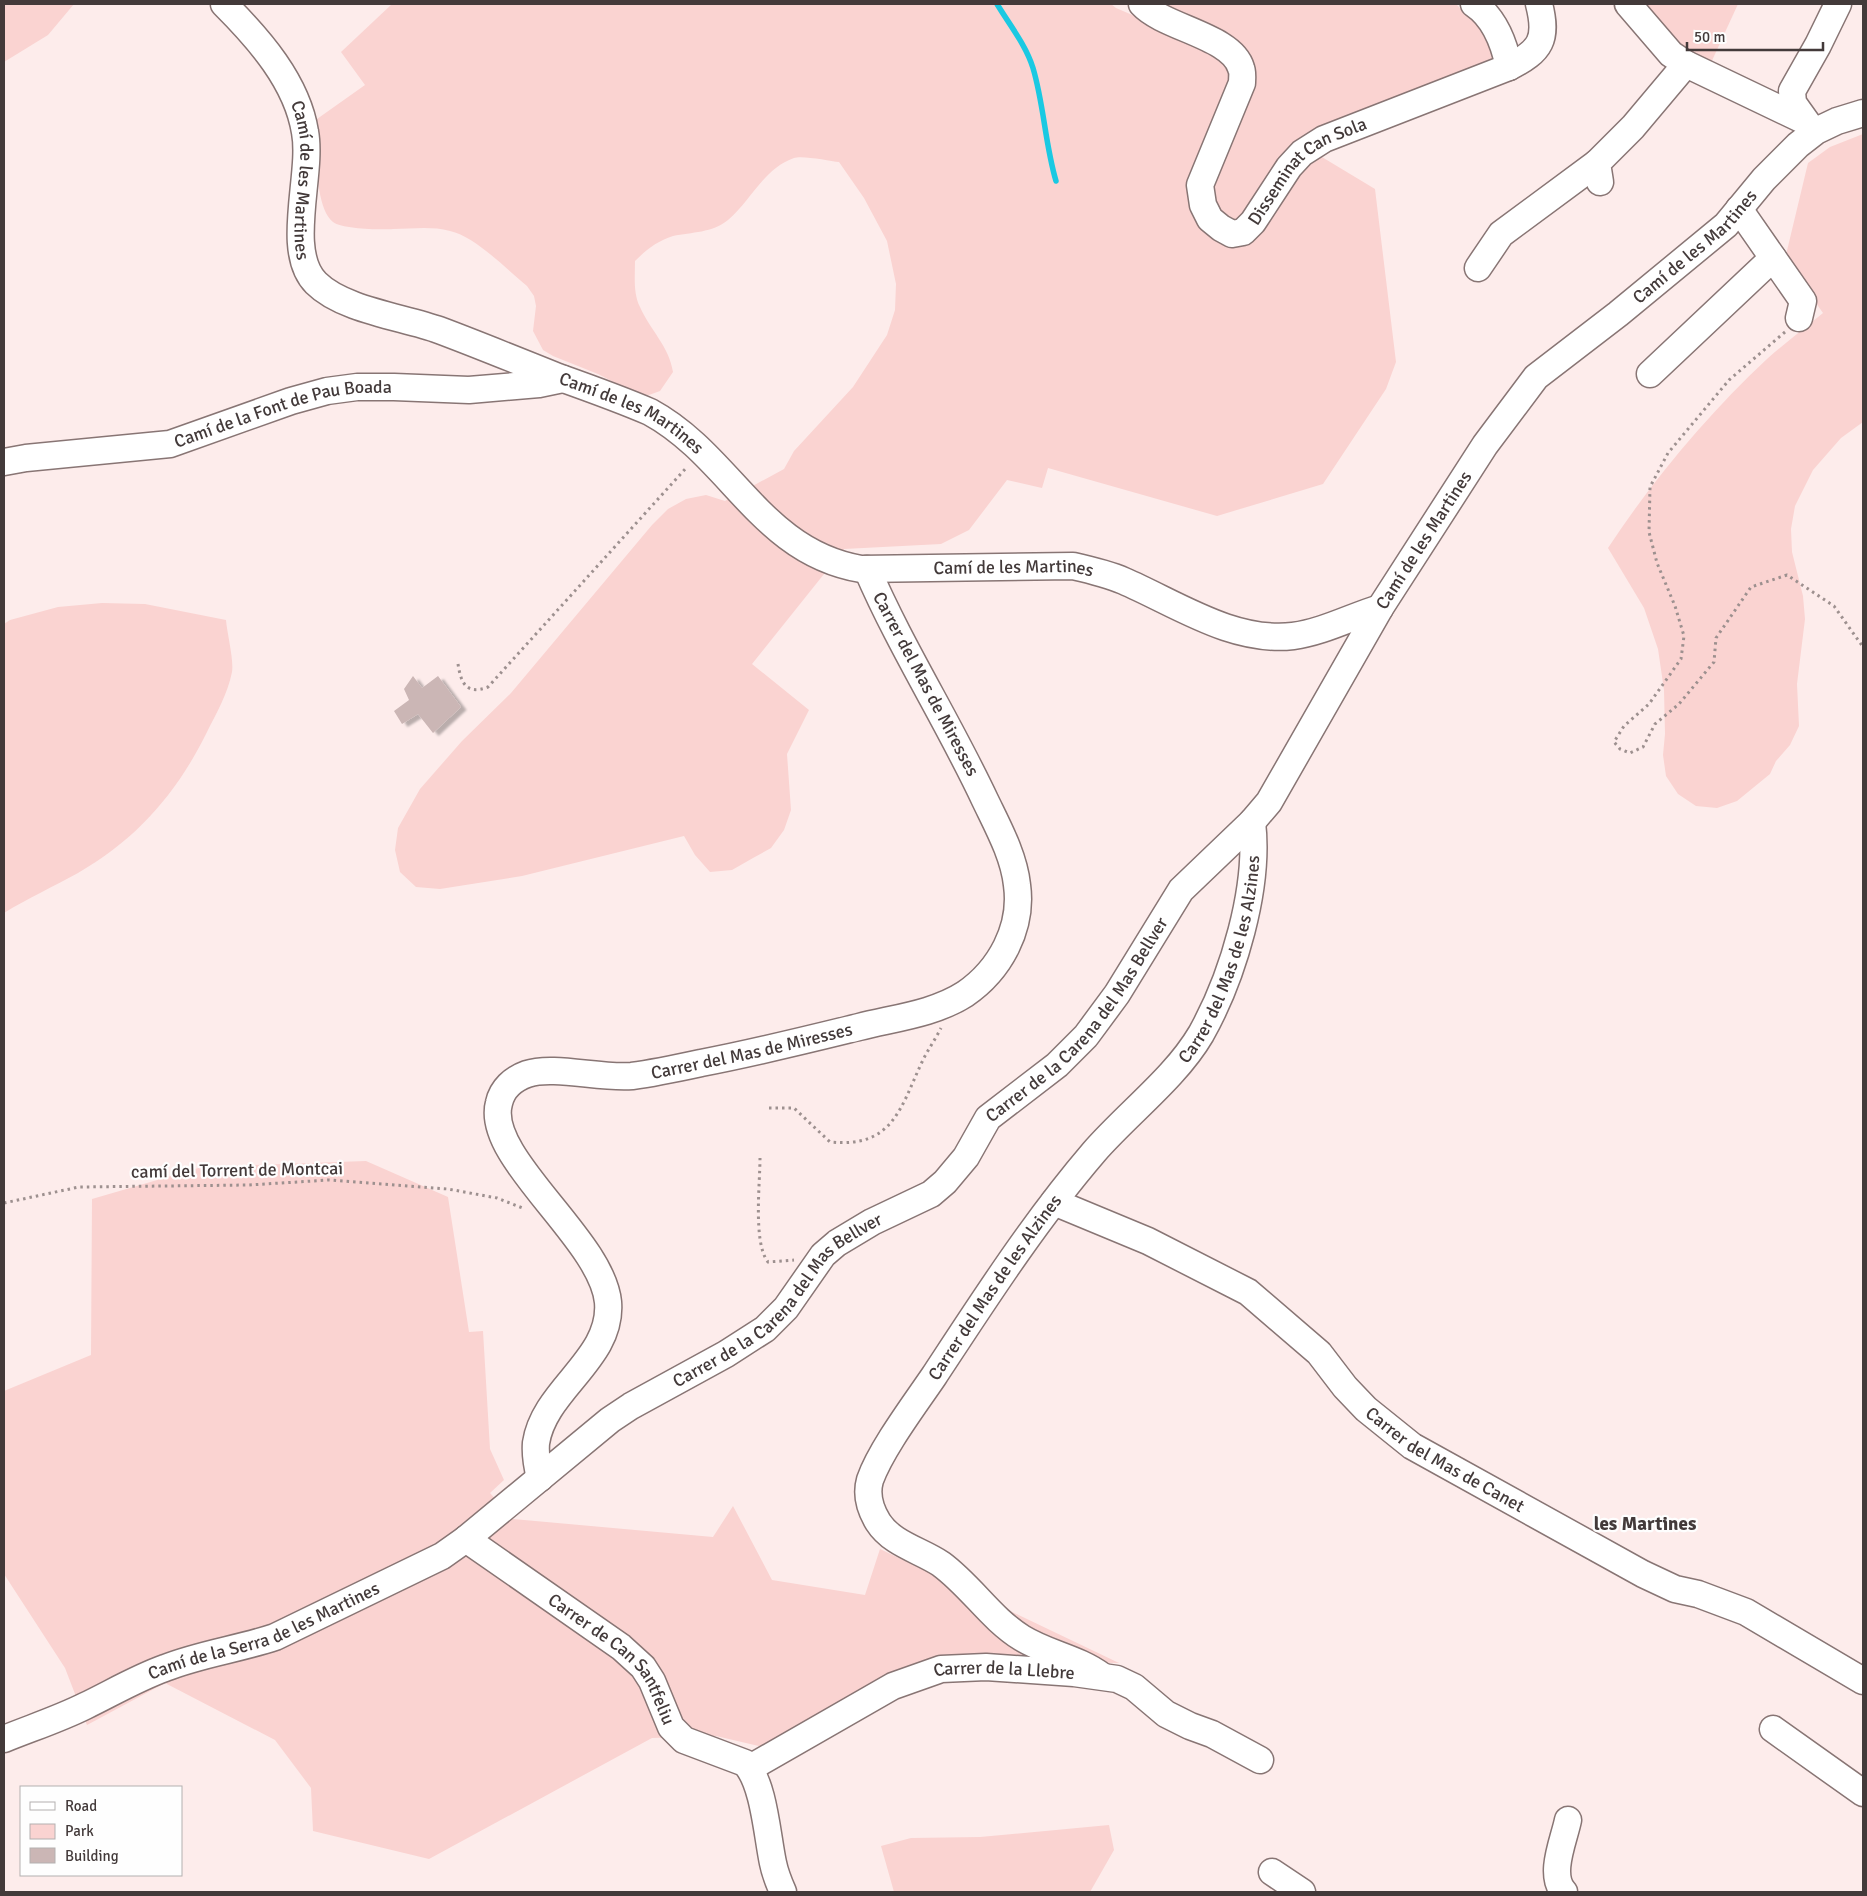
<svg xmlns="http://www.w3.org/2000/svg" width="1867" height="1896" viewBox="0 0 1867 1896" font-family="Signika,sans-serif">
  <defs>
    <filter id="shadow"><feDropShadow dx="5.5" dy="3" stdDeviation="1" flood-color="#0004"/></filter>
  </defs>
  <rect width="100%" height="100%" fill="#fdeceb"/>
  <g fill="#fad3d1">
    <polygon points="4,4 74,4 48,35 4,62"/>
    <path d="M392 4H1111L1116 8 1144 20 1156 4H1456L1488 36 1494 61 1297 142 1375 189 1396 362 1386 389 1323 484 1217 516 1048 468 1042 488 1007 480 969 530 941 544 844 549 752 664 809 710 787 754 791 810 784 830 771 848 753 858 732 870 710 872 695 855 684 836 522 876 440 889 416 887 400 872 395 850 398 828 420 789 462 741 511 693 652 525 668 509 686 499 706 495 725 501 784 469 794 451 853 387 887 335 895 310 896 284 887 241 864 198 839 162C830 161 802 155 794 158 763 169 751 201 728 220 712 233 692 232 673 236 657 241 646 250 635 261 635 276 633 293 640 307 650 330 669 346 673 372L660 391 649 395 637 394 598 374 553 356 543 350 533 331 536 306 534 296 527 286C506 269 476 237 450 231 431 226 412 229 393 229 381 230 342 229 333 222 313 206 317 143 317 119L365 85 341 52Z"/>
    <polygon points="1637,4 1738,4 1710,65 1678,46"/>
    <path d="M1863 134V422L1841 438 1813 470 1795 506 1791 529 1792 552 1803 596 1805 619 1797 684 1799 726 1790 745 1776 761 1770 774 1737 801 1717 808 1696 806 1678 794 1666 776 1663 755 1665 734 1664 690 1658 649 1644 608 1608 548C1652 481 1708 414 1767 359 1785 343 1805 328 1823 313L1785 259 1808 163 1830 147Z"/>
    <path d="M102 603 145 604 226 620C227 633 234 660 232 672 228 693 216 714 207 732 177 793 137 839 78 873 53 887 28 898 4 913V624L10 620 58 607Z"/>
    <polygon points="366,1161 448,1197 469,1332 483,1331 490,1449 504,1480 490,1493 513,1519 713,1537 733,1506 772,1580 865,1595 880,1549 1119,1663 951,1660 763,1747 716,1736 652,1738 429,1859 313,1831 311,1788 275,1740 165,1683 87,1725 65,1668 4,1574 4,1391 91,1355 92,1199 202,1167"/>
    <polygon points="1109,1825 1114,1850 1090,1892 894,1892 881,1846 911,1838 980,1837"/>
  </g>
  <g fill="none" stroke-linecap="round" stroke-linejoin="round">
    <path stroke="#1ac9e2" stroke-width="5.5" d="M997 4C1009 24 1026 45 1033 68 1044 105 1045 144 1056 181"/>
  </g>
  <polygon fill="#cbb6b5" filter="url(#shadow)" points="413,676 422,688 438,676 461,707 433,733 418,714 402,724 394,711 409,700 404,689"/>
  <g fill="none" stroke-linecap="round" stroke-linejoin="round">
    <g stroke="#887574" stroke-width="29">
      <g id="minor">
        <path id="s1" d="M224 4C259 39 297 82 305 132 313 174 284 251 316 283 343 310 403 317 439 330 479 345 518 361 558 377 589 388 620 399 650 412 731 456 761 552 861 569L1073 566C1091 570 1108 574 1124 581 1177 604 1233 643 1293 636 1323 632 1351 617 1380 608"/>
        <path id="s2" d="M1142 4C1164 28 1232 36 1241 68 1243 72 1242 79 1242 83L1200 185 1203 205 1210 219 1221 228 1232 234 1243 232 1253 222 1289 167 1302 153 1324 139 1509 67C1541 51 1548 39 1539 4"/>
        <path d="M1474 4C1495 18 1504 43 1509 67"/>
        <polyline points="1628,4 1671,54 1686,64 1803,120"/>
        <polyline points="1808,124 1793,103 1792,91 1818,45 1838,4"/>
        <polyline points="1600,182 1597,163 1633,127 1686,64"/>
        <polyline points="1739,209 1803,301 1799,318"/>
        <polyline points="1478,268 1501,234 1597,163"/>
        <polyline points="1650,374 1773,258"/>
        <path id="s3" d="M4 462 26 458 170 444 291 401 327 391 357 387H394L469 390 539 384 563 379"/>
        <path id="s4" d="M1054 1202 1148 1241 1248 1292 1319 1353 1345 1387 1366 1409 1412 1446 1643 1574 1675 1589 1698 1594 1746 1612 1863 1681"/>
        <path id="s5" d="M540 1478C537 1466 535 1455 536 1443 544 1389 613 1359 608 1302 602 1239 484 1157 499 1103 502 1089 513 1079 527 1074 553 1065 601 1079 632 1076 655 1073 678 1068 701 1063 754 1053 806 1040 859 1027 894 1018 934 1014 965 994 1000 970 1023 928 1017 885 1014 856 998 827 985 800 948 721 901 648 867 569"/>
        <path id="s6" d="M466 1539 621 1647 643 1667 652 1681 671 1727 684 1740 745 1763C764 1783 767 1835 773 1863 775 1873 779 1883 783 1892"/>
        <path id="s7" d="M1102 1676C1078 1658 1048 1654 1022 1638 991 1619 971 1586 941 1564 920 1550 892 1544 878 1522 870 1509 866 1494 870 1480 881 1449 915 1404 934 1376 984 1300 1034 1222 1094 1152 1128 1113 1175 1078 1201 1034 1233 977 1260 887 1252 822"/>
        <polyline points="1773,1729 1863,1793"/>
        <path id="s8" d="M4 1739C31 1728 59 1719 85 1706 112 1693 137 1678 165 1668 200 1654 239 1649 275 1637L442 1556 466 1539 610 1420 631 1406 726 1354 765 1329 786 1308 823 1255 837 1243 872 1222 931 1194 945 1182 966 1157 988 1118 1057 1065 1086 1036 1117 994 1181 890 1252 822 1269 802 1380 608 1485 445 1536 377 1618 314 1726 225 1764 179 1798 145 1816 131 1837 121 1863 113"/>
        <path id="s9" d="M750 1768 893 1686 941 1669 986 1667 1074 1673 1117 1679 1134 1687 1166 1714 1190 1726 1212 1734 1260 1760"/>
        <polyline points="1272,1872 1302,1892"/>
        <path d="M1564 1892C1548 1875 1564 1840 1568 1820"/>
      </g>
    </g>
    <g stroke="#9d908f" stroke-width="3" stroke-dasharray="2.5 4" stroke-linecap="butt">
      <polyline points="1785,332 1729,380 1668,453 1650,487 1649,532 1657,563 1675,606 1684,636 1681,659 1649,704 1624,726 1614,742 1620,749 1630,753 1643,747 1655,724 1679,704 1714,662 1716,638 1751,587 1787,575 1834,606 1863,647"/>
      <path d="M458 664C461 684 467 695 488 687L687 467"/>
      <path d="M769 1108H794L830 1142C893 1148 900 1109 922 1062 927 1051 935 1040 941 1028"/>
      <path d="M760 1158C760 1184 753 1243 768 1262L794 1260"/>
      <polyline points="4,1203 79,1187 249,1185 329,1180 448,1189 497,1198 525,1209"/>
    </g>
    <use href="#minor" stroke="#fff" stroke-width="26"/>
  </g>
  <g text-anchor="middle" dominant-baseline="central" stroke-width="4.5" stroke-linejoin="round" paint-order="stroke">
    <g font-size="18" fill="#433a3a" stroke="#fefefe">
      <text stroke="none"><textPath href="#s2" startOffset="411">Disseminat Can Sola</textPath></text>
      <text stroke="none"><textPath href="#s1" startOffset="202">Camí de les Martines</textPath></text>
      <text stroke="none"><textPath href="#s8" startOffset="2322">Camí de les Martines</textPath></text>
      <text stroke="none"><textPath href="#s3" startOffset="285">Camí de la Font de Pau Boada</textPath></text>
      <text stroke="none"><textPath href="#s1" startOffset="652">Camí de les Martines</textPath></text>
      <text stroke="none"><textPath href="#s8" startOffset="1918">Camí de les Martines</textPath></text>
      <text stroke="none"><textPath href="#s1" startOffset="1088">Camí de les Martines</textPath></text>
      <text transform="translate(926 684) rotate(62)">Carrer del Mas de Miresses</text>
      <text stroke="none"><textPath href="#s7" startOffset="954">Carrer del Mas de les Alzines</textPath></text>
      <text stroke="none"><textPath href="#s8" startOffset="1321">Carrer de la Carena del Mas Bellver</textPath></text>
      <text stroke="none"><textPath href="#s5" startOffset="699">Carrer del Mas de Miresses</textPath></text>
      <text transform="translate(237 1170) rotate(-1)">camí del Torrent de Montcai</text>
      <text stroke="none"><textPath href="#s7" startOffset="549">Carrer del Mas de les Alzines</textPath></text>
      <text stroke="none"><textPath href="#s8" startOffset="901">Carrer de la Carena del Mas Bellver</textPath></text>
      <text stroke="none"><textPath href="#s4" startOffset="475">Carrer del Mas de Canet</textPath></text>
      <text stroke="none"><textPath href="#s8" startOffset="282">Camí de la Serra de les Martines</textPath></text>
      <text stroke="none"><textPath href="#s6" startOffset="192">Carrer de Can Santfeliu</textPath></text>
      <text stroke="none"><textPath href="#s9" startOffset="279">Carrer de la Llebre</textPath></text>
    </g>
    <g font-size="19" font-weight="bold" fill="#433a3a" stroke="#fefefe">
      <text x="1645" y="1524">les Martines</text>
    </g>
  </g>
  <rect width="1867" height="1896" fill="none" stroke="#433a3a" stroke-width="10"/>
  <rect x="20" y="1786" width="162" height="90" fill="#fefefe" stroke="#b3b0b0"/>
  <rect x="30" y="1802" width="25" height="8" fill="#ffffff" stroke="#b3b0b0"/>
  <text x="65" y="1811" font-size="15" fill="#433a3a">Road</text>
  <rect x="30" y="1824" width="25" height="15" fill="#fad3d1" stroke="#b3b0b0"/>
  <text x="65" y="1836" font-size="15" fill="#433a3a">Park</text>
  <rect x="30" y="1848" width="25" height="15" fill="#cbb6b5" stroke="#b3b0b0"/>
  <text x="65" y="1861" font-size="15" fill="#433a3a">Building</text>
  <path d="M1687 42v8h136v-8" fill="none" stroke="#433a3a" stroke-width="2.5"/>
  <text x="1694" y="42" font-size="15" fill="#433a3a" stroke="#fefefe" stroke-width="4" paint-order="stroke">50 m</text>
</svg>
